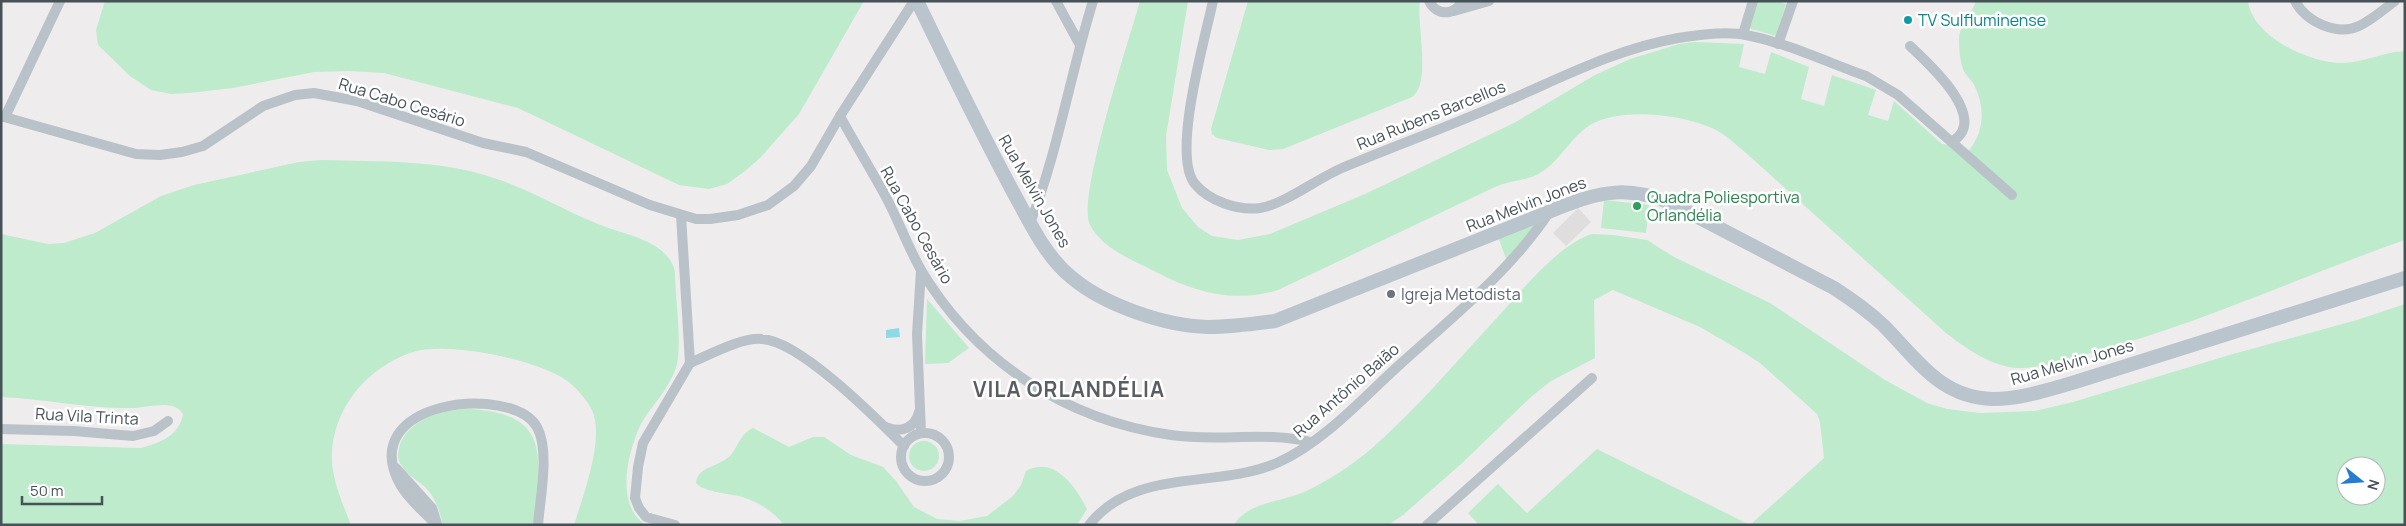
<svg xmlns="http://www.w3.org/2000/svg" width="2406" height="526" viewBox="0 0 2406 526" font-family="Manrope,sans-serif">
  <rect width="100%" height="100%" fill="#efeced"/>
  <polygon fill="#e0ddde" points="1578,208 1591,222 1566,246 1553,233"/>
  <g fill="#bdebcb" fill-rule="evenodd">
    <polygon points="105,1 864,1 799,114 760,158 745,171 727,184 709,189 679,185 518,108 384,73 349,71 314,72 233,88 189,93 171,94 151,90 130,76 98,45 96,30"/>
    <path d="M1140 1H1188L1166 136 1167 170 1182 208 1198 227 1212 236 1238 240 1270 234 1365 194 1514 123 1595 75 1630 59 1679 44 1694 42 1744 44 1739 67 1765 74 1771 52 1809 67 1801 99 1824 106 1832 75 1876 90 1868 115 1888 121 1894 101 1942 144 1949 145 1962 157C1983 140 1987 111 1975 87 1973 81 1967 77 1964 71 1960 63 1959 49 1959 40 1958 28 1972 13 1976 1H2248C2252 36 2309 63 2341 63 2363 63 2383 52 2405 51V240C2302 276 2203 322 2098 351 2073 357 2043 369 2017 368 1990 366 1966 348 1946 333L1746 153C1735 144 1724 133 1712 128 1680 114 1621 107 1590 125 1571 137 1560 161 1540 173 1527 181 1511 180 1497 186L1278 290C1234 303 1197 293 1158 273 1135 261 1102 249 1090 225 1076 200 1130 37 1140 1Z"/>
    <path d="M1248 1H1420C1416 24 1432 83 1412 97L1283 149 1269 150 1217 138 1212 134 1211 129Z"/>
    <polygon points="1756,1 1777,1 1786,4 1776,36 1748,28"/>
    <path d="M322 160C380 162 438 159 494 178 531 190 563 210 598 224 624 235 668 240 675 272 675 298 682 339 677 364 671 388 651 405 640 426 627 454 615 506 646 525H574C583 496 605 438 592 410 587 400 578 390 570 383 542 360 448 341 413 352 366 367 329 412 332 463 334 484 343 505 351 525H1V444L141 448C160 443 180 435 183 414 174 398 147 408 132 408 89 409 45 399 1 397V234L48 244 64 243 95 233 161 196 194 185 299 162Z"/>
    <polygon points="1604,200 1649,205 1646,233 1601,228"/>
    <polygon points="1544,216 1507,261 1498,237"/>
    <path d="M1592 234 1613 235 1647 240 1674 257 1770 303 1885 380 1927 403 1947 409 1980 413 2035 411 2073 402 2233 354 2357 320 2405 304V525H1479L1468 513 1498 484 1527 513 1597 449 1750 525 1824 458 1820 422 1817 414 1760 363 1743 352 1700 327 1613 290 1594 300 1595 358 1551 381 1531 397 1461 464 1403 515 1388 525H1234C1247 502 1282 502 1304 492 1328 481 1351 466 1371 449 1416 410 1454 364 1494 321 1518 295 1558 244 1592 234ZM2346 466H2376V496H2346Z"/>
    <polygon points="927,299 969,348 948,363 925,364"/>
    <path d="M472 409C555 415 538 460 534 525H443C439 510 436 498 425 487 417 480 407 475 402 466 398 461 397 454 399 448 407 418 445 409 472 409Z"/>
    <path d="M753 428 789 447 813 437H824L851 455 883 467 896 481 914 507 937 519 960 521 987 516 1013 496 1021 485 1026 471C1054 455 1076 487 1087 509L1077 525H784C774 512 760 503 745 498 732 493 704 493 696 483 697 466 720 467 731 455 738 446 741 433 753 428Z"/>
    <circle cx="924" cy="456" r="15"/>
  </g>
  <polygon fill="#8dd9e5" points="899,328 900,337 886,338 886,330"/>
  <g fill="none" stroke-linecap="round" stroke-linejoin="round">
    <g stroke="#b9c2c8" stroke-width="10">
      <polyline points="1056,1 1080,45"/>
      <path d="M1213 1C1205 39 1171 155 1195 184 1209 201 1238 211 1260 208 1285 204 1318 178 1342 168 1397 145 1453 125 1507 101 1563 77 1616 49 1678 38 1696 35 1728 31 1746 35 1787 43 1827 62 1866 76L1898 95 2012 195"/>
      <path d="M1429 1C1436 16 1455 16 1462 1"/>
      <path d="M2295 1C2306 22 2337 36 2359 26 2372 20 2384 9 2395 1"/>
      <polyline points="1454,11 1489,1"/>
      <polyline points="1743,34 1753,1"/>
      <polyline points="1778,44 1793,1"/>
      <path d="M1910 46C1927 62 1990 118 1953 141"/>
      <polyline points="1,116 136,154 160,155 182,152 203,146 263,106 295,95 314,93 357,101 483,143 526,152 650,205 696,219 710,219 738,215 768,205 794,186 811,166 840,116 914,1"/>
      <path d="M840 116C855 144 872 171 887 199 899 222 908 247 921 270 976 362 1066 420 1171 435 1218 442 1265 431 1311 442"/>
      <polyline points="5,117 60,1"/>
      <path d="M1030 223C1058 152 1070 75 1093 1"/>
      <path d="M690 363C709 355 742 337 762 339 800 341 876 418 904 446"/>
      <path d="M886 427C900 433 915 429 919 412"/>
      <polyline points="1,429 74,431 133,436 154,431 168,421"/>
      <circle cx="925" cy="457" r="24"/>
      <polyline points="921,433 917,334 921,270"/>
      <polyline points="396,468 432,508 437,524"/>
      <path d="M437 525C425 513 410 501 401 486 352 400 512 383 537 427 550 451 540 498 538 525"/>
      <polyline points="675,525 646,517 639,508 635,498 638,467 643,443 690,363 681,215"/>
      <path d="M1089 525C1135 466 1217 490 1279 462 1322 443 1362 399 1396 368 1450 319 1510 272 1550 211"/>
      <polyline points="1427,525 1592,378"/>
    </g>
    <path stroke="#b9c4cd" stroke-width="14" d="M917 1C948 65 979 128 1012 190 1029 220 1044 255 1071 277 1104 305 1165 326 1208 327 1230 327 1253 324 1275 321L1566 205C1605 190 1631 187 1671 203L1834 288C1851 299 1868 311 1883 325 1917 359 1940 398 1993 399 2020 399 2047 390 2072 383L2405 278"/>
  </g>
  <circle fill="#0f9aa8" stroke="#fff" stroke-width="2" cx="1908" cy="20" r="5"/>
  <circle fill="#2e9e5b" stroke="#fff" stroke-width="2" cx="1637" cy="206" r="5"/>
  <circle fill="#6b7280" stroke="#fff" stroke-width="2" cx="1391" cy="294" r="5"/>
  <g text-anchor="middle" dominant-baseline="central" stroke-width="5" stroke-linejoin="round" paint-order="stroke">
    <g font-size="16" fill="#0d838f" stroke="#fff" text-anchor="start">
      <text x="1918" y="20">TV Sulfluminense</text>
    </g>
    <g font-size="16" fill="#465158" stroke="#fff">
      <text transform="translate(402 102) rotate(17)">Rua Cabo Cesário</text>
      <text transform="translate(1431 115) rotate(-22)">Rua Rubens Barcellos</text>
      <text transform="translate(1035 191) rotate(60)">Rua Melvin Jones</text>
      <text transform="translate(1526 204) rotate(-21)">Rua Melvin Jones</text>
      <text transform="translate(917 225) rotate(61)">Rua Cabo Cesário</text>
      <text transform="translate(2072 362) rotate(-16)">Rua Melvin Jones</text>
      <text transform="translate(1346 390) rotate(-41)">Rua Antônio Baião</text>
      <text transform="translate(87 416) rotate(3)">Rua Vila Trinta</text>
    </g>
    <g font-size="16" fill="#27864d" stroke="#fff" text-anchor="start">
      <text x="1647" y="197">Quadra Poliesportiva<tspan x="1647" dy="18">Orlandélia</tspan></text>
    </g>
    <g font-size="16" fill="#5b616d" stroke="#fff" text-anchor="start">
      <text x="1401" y="294">Igreja Metodista</text>
    </g>
    <g font-size="21" font-weight="bold" letter-spacing="1" fill="#5a5d61" stroke="#fff">
      <text x="1069" y="389">VILA ORLANDÉLIA</text>
    </g>
  </g>
  <rect width="2406" height="526" fill="none" stroke="#465158" stroke-width="5"/>
  <g transform="translate(2361 481) rotate(107)"><circle r="24" fill="#ffffff" stroke="#b5b9bc"/>
  <path d="M0-4L9 19L0 12L-9 19Z" fill="#257dd0"/>
  <text y="-8" font-size="14" font-weight="bold" text-anchor="middle" fill="#465158">N</text>
  </g>
  <path d="M22 496v8h80v-8" fill="none" stroke="#465158" stroke-width="2.5"/>
  <text x="30" y="496" font-size="15" fill="#465158" stroke="#ffffff" stroke-width="4" paint-order="stroke">50 m</text>
</svg>
